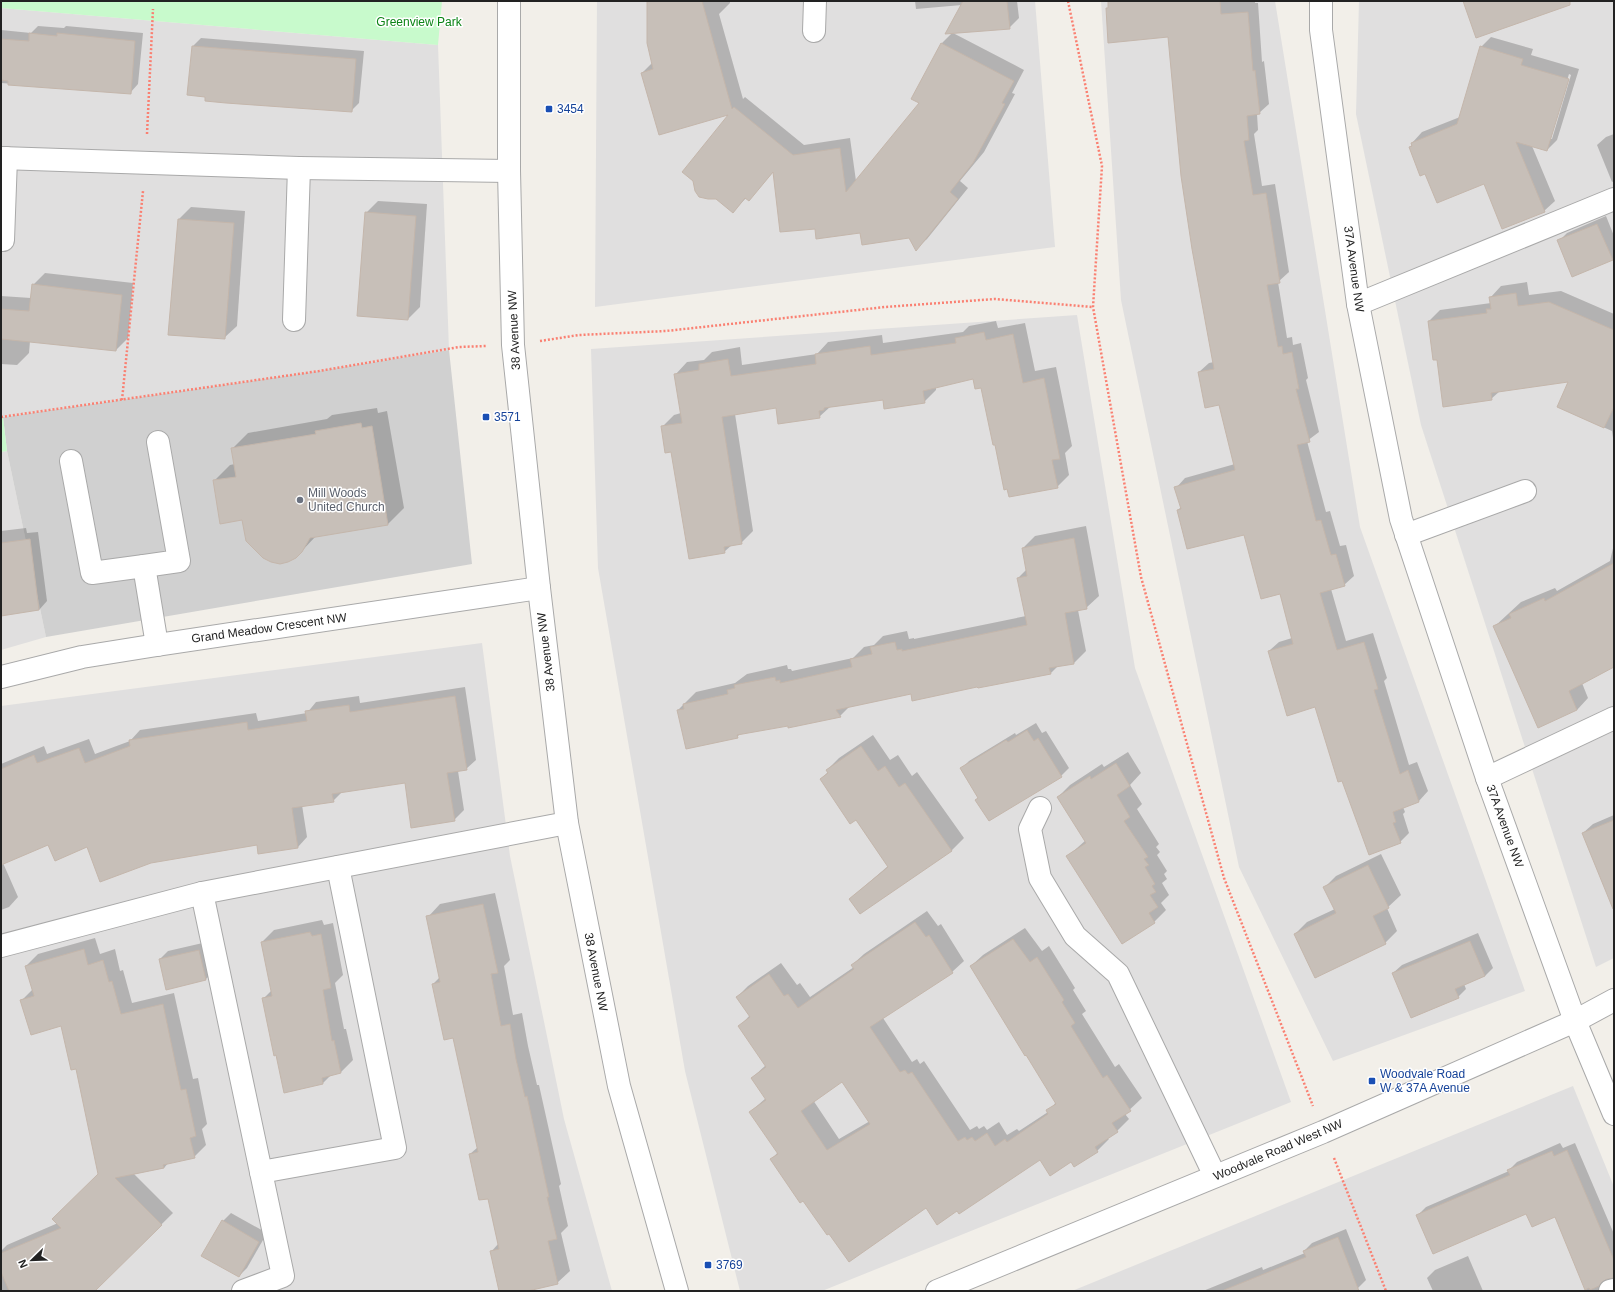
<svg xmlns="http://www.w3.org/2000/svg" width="1615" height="1292" viewBox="0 0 1615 1292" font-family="Arial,sans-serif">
  <rect width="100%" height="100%" fill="#f2efe9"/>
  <g fill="#e0dfdf">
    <polygon points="597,1 1035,1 1055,247 595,307"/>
    <polygon points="1101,1 1275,1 1360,527 1525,991 1333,1061 1239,867 1121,300"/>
    <polygon points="1359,1 1614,1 1614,958 1596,967 1421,425 1356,114"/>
    <polygon points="1,8 438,45 449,350 319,371 1,417"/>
    <polygon points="1077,315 1135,668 1291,1102 822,1291 740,1291 685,1071 598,568 591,349"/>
    <polygon points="7,451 46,637 1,650 1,452"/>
    <polygon points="482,643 510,856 564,1119 612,1291 1,1291 1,706"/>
    <polygon points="1573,1086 1614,1187 1614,1291 1072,1291"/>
  </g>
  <polygon fill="#d0d0d0" points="449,350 472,564 46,637 7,451 3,417 319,371"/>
  <g fill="#c8facc">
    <polygon points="1,1 442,1 438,45 1,8"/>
    <polygon points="1,417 3,417 7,451 1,452"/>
  </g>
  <g fill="#0003" fill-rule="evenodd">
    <polygon points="648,1 730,1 730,3 719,14 743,99 745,97 804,145 850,138 856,181 921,102 913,98 942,43 952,33 962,5 916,9 915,1 1017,1 1019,18 1009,28 953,33 1024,70 1012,93 1015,94 984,152 960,181 968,188 927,239 916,249 910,237 816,227 774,171 749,200 746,198 733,212 694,180 731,113 642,73 652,63"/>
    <polygon points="1109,1 1255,1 1255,3 1258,3 1262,62 1264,61 1269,104 1259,113 1257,114 1258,130 1254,134 1262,186 1275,184 1289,272 1278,282 1287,338 1292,337 1293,345 1301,343 1308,378 1306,380 1319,432 1307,441 1326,512 1330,511 1340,546 1346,545 1354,576 1344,585 1331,589 1346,641 1373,633 1387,678 1384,681 1409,765 1417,762 1428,791 1419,801 1403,807 1405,812 1403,814 1409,833 1400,842 1316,706 1269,651 1279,642 1292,638 1280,593 1245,534 1178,510 1181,507 1176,488 1185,478 1235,464 1220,404 1199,372 1209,363 1214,362 1169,36 1107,9 1109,6"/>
    <polygon points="38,26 64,28 66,26 143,33 138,84 130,93 1,83 1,30 31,33"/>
    <path d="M1491 37 1533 49 1531 55 1579 69 1557 140 1547 150 1532 146 1555 201 1544 211 1484 183 1426 173 1410 147 1413 144 1412 143 1422 132 1460 117 1481 47ZM1569 74 1571 75 1552 139H1550Z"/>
    <polygon points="201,38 364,51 359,103 351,111 188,94 193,46"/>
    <polygon points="1614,134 1614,181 1612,182 1597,145 1606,137"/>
    <polygon points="378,201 427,204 420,307 408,319 366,213"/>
    <polygon points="191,207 245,211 237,326 224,338 169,334 179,219"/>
    <polygon points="1606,216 1614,236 1614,258 1612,259 1559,241 1567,233"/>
    <polygon points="45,273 133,283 128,338 116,350 30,341 29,353 17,365 1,364 1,296 31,298 33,285"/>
    <polygon points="1527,282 1529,295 1561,291 1614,314 1614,445 1612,431 1558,407 1570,381 1500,391 1491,399 1438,359 1429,321 1440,310 1491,303 1490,298 1501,286"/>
    <polygon points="996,321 998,328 1025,323 1035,371 1056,367 1072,446 1065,453 1069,475 1057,487 996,444 982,386 974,378 936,387 936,390 924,402 884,399 830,407 819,417 777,407 735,414 753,531 741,543 733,544 724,552 672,450 662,427 674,415 681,413 675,375 687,362 704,360 712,352 740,347 742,365 817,354 828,342 882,335 883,343 963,332 969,326"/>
    <polygon points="377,408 378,413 387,411 404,508 388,524 316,536 299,554 243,519 214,481 230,465 235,464 232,449 248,433 327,419 332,415"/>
    <polygon points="1086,526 1099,596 1086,608 1078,610 1086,651 1074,663 1058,666 1050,674 977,685 912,693 849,707 840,716 741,733 737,737 678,710 696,692 735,683 747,674 787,665 788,669 791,669 792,671 853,658 864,647 874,645 883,636 907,631 909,639 914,638 914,639 1026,616 1018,578 1027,569 1023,548 1035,536"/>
    <polygon points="26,528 27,533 38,532 47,601 39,610 1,615 1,531"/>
    <polygon points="1614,544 1614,665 1582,683 1588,698 1577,710 1495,626 1521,602 1555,588 1557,591 1610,561"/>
    <polygon points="465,687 476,760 466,769 458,771 464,810 454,820 405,781 343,791 333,801 302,805 307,837 298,847 257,844 48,843 3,863 18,897 9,907 1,910 1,764 44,746 47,754 89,739 95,754 130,741 140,730 256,713 258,721 307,713 316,702 359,696 360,703"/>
    <polygon points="1036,723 1042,733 1046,731 1069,768 1061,776 979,797 961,769 969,761 1015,733 1016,735"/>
    <polygon points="873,735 890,760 898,755 912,776 917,772 964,838 952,850 860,913 850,899 888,866 856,819 821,779 828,772 827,770 839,758"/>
    <polygon points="1128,752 1141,773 1130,785 1142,804 1137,809 1159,844 1156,847 1160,852 1157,855 1167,871 1164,874 1167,879 1162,883 1169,895 1161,903 1166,910 1154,922 1068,856 1086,840 1058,797 1070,785 1102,764 1104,767"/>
    <polygon points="1614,815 1614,881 1583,833 1593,824"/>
    <polygon points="1381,854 1401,895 1387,908 1397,931 1385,943 1295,934 1307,922 1335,909 1324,888 1336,876"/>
    <polygon points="495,893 510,960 504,966 513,1015 522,1013 528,1046 537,1085 539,1085 561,1184 559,1186 568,1226 561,1233 570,1271 557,1283 523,1291 500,1291 491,1252 498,1244 488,1197 470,1154 478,1147 453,1036 433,984 440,977 428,917 440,904"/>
    <path d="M927 911 938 926 941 924 964 961 952 972 883 1018 912 1062 917 1059 920 1064 924 1061 970 1130 977 1126 979 1129 984 1126 987 1130 999 1122 1007 1135 1017 1129 1019 1131 1048 1112 1056 1102 971 966 983 955 1025 928 1042 951 1049 946 1075 988 1073 990 1086 1011 1082 1014 1115 1067 1119 1064 1142 1098 1125 1114 1129 1119 1117 1131 1107 1138 1109 1139 1097 1151 1071 1161 1040 1159 926 1207 803 1199 771 1160 778 1152 750 1112 766 1098 752 1078 766 1065 740 1026 750 1015 737 997 748 986 781 963 797 985 800 983 810 997 854 967 852 965 864 954ZM842 1080 870 1121 839 1139 813 1100Z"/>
    <polygon points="322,920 324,925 333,923 343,975 335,983 344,1029 346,1029 353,1060 341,1072 332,1074 323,1083 263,999 272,990 262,942 274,930"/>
    <polygon points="1478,933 1493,968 1485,976 1464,984 1466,989 1458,997 1393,973 1402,965"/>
    <polygon points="95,938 100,954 115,949 120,971 123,970 132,1003 174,993 193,1079 198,1078 207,1124 202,1129 206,1145 194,1157 169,1162 164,1168 134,1174 173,1213 94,1291 1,1291 1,1251 7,1245 58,1223 100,1174 77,1068 62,1025 22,1000 33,989 26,966 38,954"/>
    <polygon points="207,942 213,972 205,980 160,959 168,951"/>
    <polygon points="1560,1143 1563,1148 1575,1143 1614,1234 1614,1277 1606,1278 1606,1286 1609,1291 1587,1291 1555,1216 1527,1213 1418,1215 1426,1207 1509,1171 1509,1170 1517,1162"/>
    <polygon points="231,1213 267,1233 247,1268 239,1276 223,1221"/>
    <polygon points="1346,1229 1366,1280 1358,1288 1351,1291 1203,1291 1262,1267 1263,1270 1305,1253 1304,1251 1312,1243"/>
    <polygon points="1468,1256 1483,1291 1433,1291 1427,1278 1435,1270"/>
  </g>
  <g fill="#c7bfb8" stroke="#c4b6ab" fill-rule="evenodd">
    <polygon points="647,1 702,1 732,109 734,107 793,155 840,148 846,192 919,103 911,99 941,43 1014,81 1002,103 1005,104 973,163 950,192 958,199 916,251 909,238 862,245 860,233 816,239 815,229 780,232 773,172 749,201 745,198 733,213 716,199 708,199 699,197 695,191 693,181 682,172 728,115 659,135 641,73 653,69 647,43"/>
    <polygon points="963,1 1007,1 1010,29 945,34"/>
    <polygon points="1108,1 1220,1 1221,14 1248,12 1253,71 1255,70 1260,114 1247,116 1249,140 1244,141 1253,195 1266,193 1280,283 1267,285 1278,347 1282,346 1283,354 1292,352 1299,389 1296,389 1310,442 1297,445 1316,521 1321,520 1331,555 1336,554 1345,586 1320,593 1337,650 1364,642 1378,689 1374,690 1400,774 1408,770 1419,802 1393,812 1396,822 1393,823 1401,843 1369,855 1342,781 1338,782 1315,707 1287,716 1268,651 1293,644 1280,594 1261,599 1244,535 1187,549 1177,510 1181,509 1174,487 1235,470 1219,405 1205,408 1198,372 1214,369 1192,249 1181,176 1168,37 1108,43 1106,8 1108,8"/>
    <polygon points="1463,1 1570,1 1570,5 1476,38"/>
    <polygon points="29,33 57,36 57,33 135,41 131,94 8,85 8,81 1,80 1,39 29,41"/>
    <polygon points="192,46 356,59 352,112 226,103 205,101 205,97 187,95"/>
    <polygon points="1480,46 1523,59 1521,65 1569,79 1547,151 1516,142 1545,212 1502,229 1484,184 1437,203 1425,174 1420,176 1409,147 1412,146 1411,143 1457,124"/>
    <polygon points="365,212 416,216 408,320 357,316"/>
    <polygon points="178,219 234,223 225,339 168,335"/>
    <polygon points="1597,224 1613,260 1572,277 1557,240"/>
    <polygon points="32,284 122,295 116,351 1,339 1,309 29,311"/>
    <polygon points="1516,293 1518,306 1549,302 1614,330 1614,407 1604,428 1557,407 1568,382 1491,393 1492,400 1443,407 1437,360 1433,360 1428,321 1487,313 1486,309 1491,309 1489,297"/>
    <polygon points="984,332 986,340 1013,334 1023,383 1044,378 1060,459 1052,460 1058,488 1009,497 1007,489 1004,490 995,445 993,445 981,388 975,389 973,379 923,391 925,403 884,409 883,400 824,408 824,410 819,411 820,418 778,424 776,408 722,417 742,544 724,547 725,553 689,559 671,452 665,453 661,426 682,423 674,374 699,370 699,364 728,359 731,376 816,364 815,354 870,346 871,355 956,343 955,338"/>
    <polygon points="361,423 362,428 372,426 388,525 310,538 302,552 296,558 288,562 280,564 271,562 263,558 246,541 242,520 220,524 213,480 236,477 231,448 316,434 315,431"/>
    <polygon points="1074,538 1087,609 1065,613 1074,664 1049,668 1051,674 978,688 977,687 912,701 911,694 836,710 841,717 788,728 788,726 737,735 738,738 686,749 677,710 684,709 683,704 728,694 727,690 735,688 734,685 775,677 776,681 780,680 780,683 852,667 850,659 872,654 870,647 895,642 897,650 902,649 902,651 1027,625 1017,578 1027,576 1022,548"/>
    <polygon points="30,539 39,610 1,616 1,543"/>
    <polygon points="1614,563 1614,667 1569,691 1577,710 1538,728 1493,626 1511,618 1509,614 1544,598 1545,601"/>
    <polygon points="455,696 467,770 447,773 455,821 411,828 405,783 332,794 334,802 292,808 298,848 258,854 257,845 151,863 100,882 87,847 55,861 48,845 1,865 1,769 34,755 37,763 79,748 85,763 130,746 129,740 247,722 248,730 307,721 305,711 349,705 350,712"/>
    <polygon points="1027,730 1034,741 1038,738 1062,777 989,821 975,800 978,798 960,768 1006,740 1008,742"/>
    <polygon points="861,746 878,771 885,766 899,787 905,783 952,851 860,914 849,899 888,867 856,820 850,824 820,779 828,773 826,770"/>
    <polygon points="1116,763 1130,786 1117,795 1130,817 1124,821 1148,857 1144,859 1149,865 1145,867 1155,884 1152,886 1156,892 1150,895 1158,907 1149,913 1155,923 1122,944 1066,856 1086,843 1057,797 1090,776 1091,779"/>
    <polygon points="1614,820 1614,909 1613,909 1582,833"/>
    <polygon points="1368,865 1389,908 1373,916 1386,944 1315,978 1294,934 1336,913 1323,887"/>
    <polygon points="483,904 498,973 491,974 501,1026 510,1024 516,1059 525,1097 527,1096 549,1197 547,1197 557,1239 548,1241 558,1284 528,1291 499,1291 490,1251 499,1249 488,1199 479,1200 469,1154 478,1152 453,1038 444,1040 432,984 440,982 426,916"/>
    <path d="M915 922 926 937 929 935 953 973 870 1027 900 1072 905 1070 908 1074 912 1072 958 1141 965 1137 967 1140 972 1137 975 1141 987 1133 995 1146 1005 1139 1007 1142 1048 1114 1046 1110 1056 1104 1026 1055 1025 1056 970 966 1013 939 1030 962 1037 957 1064 1000 1062 1002 1075 1023 1071 1026 1103 1078 1107 1075 1131 1111 1112 1123 1118 1132 1095 1147 1098 1152 1074 1167 1071 1162 1050 1176 1040 1160 959 1214 957 1211 937 1225 926 1208 849 1262 829 1234 827 1235 803 1201 800 1203 770 1159 778 1154 749 1112 766 1100 751 1078 766 1067 738 1026 750 1017 736 997 769 974 784 996 788 994 798 1008 854 969 851 965ZM842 1082 870 1124 827 1150 801 1111Z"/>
    <polygon points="310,932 312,936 321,934 331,988 323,990 332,1041 334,1040 341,1073 322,1078 323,1084 284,1093 276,1055 274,1056 262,998 272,996 261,942"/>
    <polygon points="1470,941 1485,976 1455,989 1459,998 1411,1018 1392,973"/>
    <polygon points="84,949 88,965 103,960 109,982 112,981 121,1014 163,1004 181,1090 186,1089 196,1136 190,1138 195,1158 163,1165 164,1168 115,1178 162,1225 95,1291 9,1291 1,1272 1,1253 61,1228 52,1219 98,1174 76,1069 71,1070 61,1026 31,1035 20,1000 34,996 25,966"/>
    <polygon points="199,950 206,980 166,990 159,959"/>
    <polygon points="1567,1150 1614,1260 1614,1278 1607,1279 1602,1282 1599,1286 1590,1290 1589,1288 1585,1290 1555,1217 1532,1227 1526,1214 1433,1254 1416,1215 1510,1175 1507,1170 1552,1151 1554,1156"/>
    <polygon points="222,1220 259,1242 239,1277 201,1256"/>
    <polygon points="1338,1237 1359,1291 1224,1291 1224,1290 1306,1257 1303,1251"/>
  </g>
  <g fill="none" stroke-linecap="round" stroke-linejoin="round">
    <g stroke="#a9a9a9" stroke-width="24">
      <g id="minor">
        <polyline points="509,1 509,171 513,345 539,588 567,823 619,1086 677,1291"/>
        <polyline points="1321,1 1321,30 1358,304 1401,519 1487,778 1575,1021 1614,1114"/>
        <polyline points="814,31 815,1"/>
        <polyline points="1,158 299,168 509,171"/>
        <polyline points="1,240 3,240 6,158"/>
        <polyline points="1358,304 1614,199"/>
        <polyline points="294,320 299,168"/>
        <polyline points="71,461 92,573 144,566 157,645"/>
        <polyline points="1406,535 1525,491"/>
        <polyline points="144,566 179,561 158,442"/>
        <polyline points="1,677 82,657 157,645 539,588"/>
        <polyline points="1487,778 1614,718"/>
        <polyline points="1040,808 1030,829 1040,878 1075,936 1118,974 1215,1176"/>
        <polyline points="202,893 283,1276 243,1291"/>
        <polyline points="1,946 202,893 567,823"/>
        <polyline points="261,1172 395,1148 338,867"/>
        <polyline points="937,1291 1323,1132 1575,1021 1614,1000"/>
        <polyline points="1610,1291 1614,1290"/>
      </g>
    </g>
    <g stroke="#fa8072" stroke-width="2.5" stroke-dasharray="2 2" stroke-linecap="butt">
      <polyline points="1068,1 1102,166 1093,307 1141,577 1224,878 1313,1106"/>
      <polyline points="147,134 153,9"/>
      <polyline points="540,341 579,335 666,331 885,307 995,299 1093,307"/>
      <polyline points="122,400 143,191"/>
      <polyline points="1,417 319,371 459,347 486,346"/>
      <polyline points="1334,1158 1386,1291"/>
    </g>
    <use href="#minor" stroke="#fff" stroke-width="22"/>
  </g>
  <g fill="#1a4fb4" stroke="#fff" stroke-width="1.5">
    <rect x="545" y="105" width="8" height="8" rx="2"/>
    <rect x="482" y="413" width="8" height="8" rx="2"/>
    <rect x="1368" y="1077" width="8" height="8" rx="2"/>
    <rect x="704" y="1261" width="8" height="8" rx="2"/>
  </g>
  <circle fill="#6b7280" stroke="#fff" stroke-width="1.5" cx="300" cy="500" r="4"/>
  <g text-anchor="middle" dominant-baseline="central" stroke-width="3" stroke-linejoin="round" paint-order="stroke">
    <g font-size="12" fill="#0c8416" stroke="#fff">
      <text x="419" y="22">Greenview Park</text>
    </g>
    <g font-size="12" fill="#164399" stroke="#fff" text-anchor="start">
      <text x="557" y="109">3454</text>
      <text x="494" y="417">3571</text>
      <text x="1380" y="1074">Woodvale Road<tspan x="1380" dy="14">W &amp; 37A Avenue</tspan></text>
      <text x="716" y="1265">3769</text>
    </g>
    <g font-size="12" fill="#222" stroke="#fff">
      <text transform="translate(1354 269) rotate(82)">37A Avenue NW</text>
      <text transform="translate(514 330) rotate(-93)">38 Avenue NW</text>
      <text transform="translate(269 628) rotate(-8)">Grand Meadow Crescent NW</text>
      <text transform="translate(546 652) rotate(-97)">38 Avenue NW</text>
      <text transform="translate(1505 826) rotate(70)">37A Avenue NW</text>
      <text transform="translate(596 972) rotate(79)">38 Avenue NW</text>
      <text transform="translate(1278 1150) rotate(-23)">Woodvale Road West NW</text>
    </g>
    <g font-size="12" fill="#5b616d" stroke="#fff" text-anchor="start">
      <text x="308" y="493">Mill Woods<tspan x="308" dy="14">United Church</tspan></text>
    </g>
  </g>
  <rect width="1615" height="1292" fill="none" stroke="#222222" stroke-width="4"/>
  <g transform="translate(32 1260) rotate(247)" stroke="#ffffff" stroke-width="3" paint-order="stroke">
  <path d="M0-3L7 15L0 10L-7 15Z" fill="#222222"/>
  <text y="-6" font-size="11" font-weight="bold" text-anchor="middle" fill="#222222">N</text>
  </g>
</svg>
